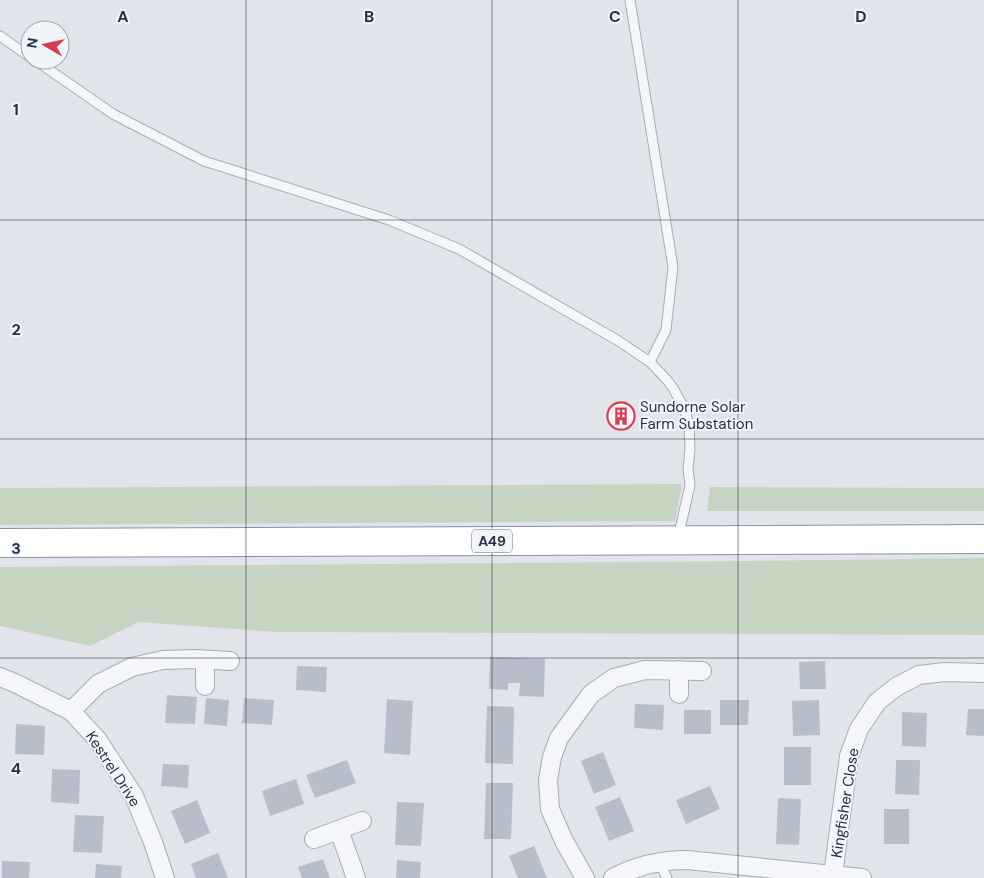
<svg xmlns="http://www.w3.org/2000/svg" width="984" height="878" viewBox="0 0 984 878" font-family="'DM Sans',sans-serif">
  <rect width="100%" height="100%" fill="#e1e5eb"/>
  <g fill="#c6d5c1">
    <polygon points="682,484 675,521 0,525 0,488"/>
    <polygon points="710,487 984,488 984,511 707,511"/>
    <polygon points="984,558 984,635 276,632 139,622 90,646 0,626 0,567 742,561"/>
  </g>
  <g fill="#b8bec9">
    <polygon points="618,409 626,410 623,429 615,428"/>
    <polygon points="490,657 545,659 544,697 519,696 520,683 508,683 508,690 489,689"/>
    <polygon points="825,661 826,689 800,689 799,662"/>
    <polygon points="297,666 327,667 326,692 296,690"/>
    <polygon points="167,695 197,697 195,724 165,723"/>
    <polygon points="206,698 229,700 227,726 204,724"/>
    <polygon points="244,698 274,700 272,725 242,723"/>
    <polygon points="387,699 413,701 410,755 384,753"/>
    <polygon points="720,700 749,700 748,725 720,725"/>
    <polygon points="819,700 820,735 793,736 792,701"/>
    <polygon points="635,704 664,705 663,730 634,728"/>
    <polygon points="487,706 514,707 513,764 485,763"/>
    <polygon points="968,709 984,709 984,736 966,735"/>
    <rect x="684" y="710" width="27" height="24"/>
    <polygon points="902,712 927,713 926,747 902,746"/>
    <polygon points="16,724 45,726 44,755 15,754"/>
    <rect x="784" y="747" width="27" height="38"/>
    <polygon points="603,752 616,785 594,794 581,761"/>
    <polygon points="347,760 356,783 315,798 306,775"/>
    <polygon points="896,760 920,760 919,795 895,794"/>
    <polygon points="163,764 189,765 188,788 161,786"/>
    <polygon points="52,769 80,770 79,804 51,802"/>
    <polygon points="296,779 304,804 270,816 262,791"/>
    <polygon points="486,783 513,783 511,839 484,839"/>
    <polygon points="710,786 720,809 686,824 676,800"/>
    <polygon points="620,797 634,831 609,841 595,807"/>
    <polygon points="778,798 801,799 799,845 776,844"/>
    <polygon points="197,800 210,833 185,844 171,811"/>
    <polygon points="397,802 424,803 421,846 395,845"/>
    <rect x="884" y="809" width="25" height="35"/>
    <polygon points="75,815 104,816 102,853 73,852"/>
    <polygon points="534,846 547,878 518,878 509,856"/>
    <polygon points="218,853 228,878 196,878 191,864"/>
    <polygon points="323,859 330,878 302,878 298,867"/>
    <polygon points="397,860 421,862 420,878 396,878"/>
    <polygon points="2,861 30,862 29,878 2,878"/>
    <polygon points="96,864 122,866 121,878 95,878"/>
  </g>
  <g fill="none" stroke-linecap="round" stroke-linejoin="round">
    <g stroke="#a6acb6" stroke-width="11">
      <g id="service">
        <polyline points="630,0 673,267 666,330 650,362"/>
        <polyline points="0,36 30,57"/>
        <polyline points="35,60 113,114 204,161 389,220 459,249 617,340 650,362 667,380 673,388 684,408 689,424 690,449 688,469 690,485 678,538"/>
        <polyline points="659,862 667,878"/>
      </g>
    </g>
    <g stroke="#a6acb6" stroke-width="20">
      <g id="minor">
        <polyline points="679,670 679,694"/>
        <polyline points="0,677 17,684 71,711 97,739 134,796 153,842 165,878"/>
        <polyline points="205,686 205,660"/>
        <polyline points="71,711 98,684 132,667 163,660 195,659 230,661"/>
        <polyline points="339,830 356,878"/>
        <polyline points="314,839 362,821"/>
        <polyline points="833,875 849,756 859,729 877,702 896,687 919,675 945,672 984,673"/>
        <polyline points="585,878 564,841 550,809 548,780 552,757 559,738 591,694 614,678 645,670 702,671"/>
        <path d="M613 878C637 865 660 860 687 860L862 878"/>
      </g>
    </g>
    <g stroke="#8792a3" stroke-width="30">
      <polyline id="trunk" points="0,543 984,539"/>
    </g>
    <use href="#service" stroke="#f4f6f9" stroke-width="9"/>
    <use href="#minor" stroke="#f4f6f9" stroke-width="18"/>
    <use href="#trunk" stroke="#fff" stroke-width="28"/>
  </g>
  <path fill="none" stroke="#283244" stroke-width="1" stroke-opacity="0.55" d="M246 0V878M492 0V878M738 0V878M0 220H984M0 439H984M0 658H984"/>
  <defs>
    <g id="building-ring" transform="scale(1.4375)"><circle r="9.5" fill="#f1f4f8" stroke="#da3c54" stroke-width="1.5"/><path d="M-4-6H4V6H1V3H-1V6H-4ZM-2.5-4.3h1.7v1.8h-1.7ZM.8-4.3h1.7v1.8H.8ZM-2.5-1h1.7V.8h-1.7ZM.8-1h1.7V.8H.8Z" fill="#da3c54"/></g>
  </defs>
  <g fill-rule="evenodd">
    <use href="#building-ring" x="621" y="416"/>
  </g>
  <g text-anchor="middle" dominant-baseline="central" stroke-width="4" stroke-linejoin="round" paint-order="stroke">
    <rect fill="#f1f4f8" stroke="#646c7a" stroke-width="1" x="472" y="529.5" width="40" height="23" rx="4"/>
    <g font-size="14" font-weight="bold" fill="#283244">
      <text x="492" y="541">A49</text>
    </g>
    <g font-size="15" fill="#283244" stroke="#f1f4f8" text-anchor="start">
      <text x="640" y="407">Sundorne Solar<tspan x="640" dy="17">Farm Substation</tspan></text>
    </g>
    <g font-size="15" fill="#283244" stroke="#f1f4f8">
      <text transform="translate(113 769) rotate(57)">Kestrel Drive</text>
      <text transform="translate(845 803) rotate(-81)">Kingfisher Close</text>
    </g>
  </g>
  <g font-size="16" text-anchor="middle" font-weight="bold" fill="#283244" stroke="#f1f4f8" stroke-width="4" stroke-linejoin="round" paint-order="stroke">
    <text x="123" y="22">A</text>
    <text x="369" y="22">B</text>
    <text x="615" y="22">C</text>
    <text x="861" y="22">D</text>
    <text x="16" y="115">1</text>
    <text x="16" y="335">2</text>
    <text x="16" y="554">3</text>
    <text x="16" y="774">4</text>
  </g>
  <g transform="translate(45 45) rotate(279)"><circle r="24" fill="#f1f4f8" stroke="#a1a6b0"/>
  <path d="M0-4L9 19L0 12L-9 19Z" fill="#da3c54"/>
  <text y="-8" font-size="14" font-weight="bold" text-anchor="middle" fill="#283244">N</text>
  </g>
</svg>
